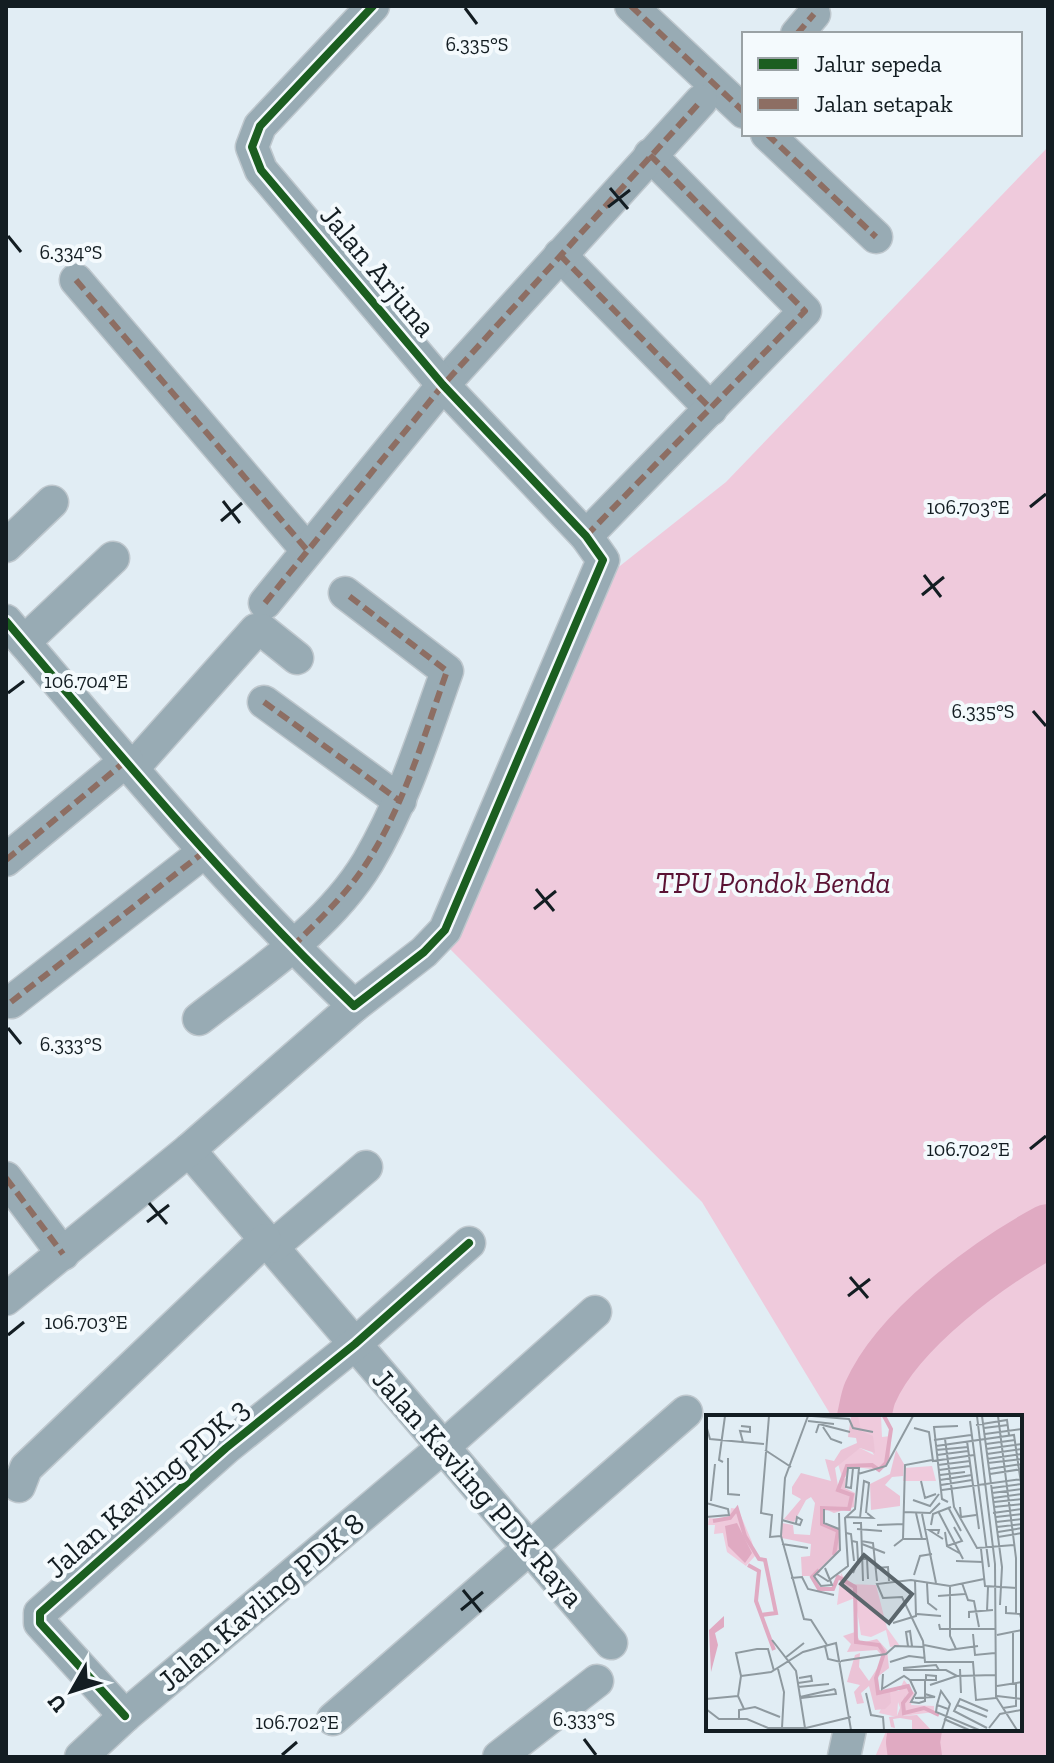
<svg xmlns="http://www.w3.org/2000/svg" width="1054" height="1763" viewBox="0 0 1054 1763" font-family="'Zilla Slab',serif">
  <rect width="100%" height="100%" fill="#e1edf4"/>
  <polygon fill="#efcadc" points="1048,147 1048,1757 875,1757 887,1729 1020,1729 1020,1417 832,1417 702,1202 447,946 606,577 726,482"/>
  <g fill="none" stroke-linecap="round" stroke-linejoin="round">
    <g stroke="#e0aac2" stroke-width="54">
      <path d="M864 1417C866 1409 867 1400 870 1393 898 1329 989 1263 1048 1231"/>
      <polyline points="915,1729 913,1742 915,1757"/>
    </g>
    <g stroke="#bec7cd" stroke-width="35">
      <g id="minor">
        <polyline points="631,6 744,112"/>
        <polyline points="797,34 814,14"/>
        <polyline points="767,134 876,237"/>
        <polyline points="560,255 711,409"/>
        <polyline points="76,280 307,550"/>
        <polyline points="586,536 805,311 650,155"/>
        <polyline points="6,546 52,502"/>
        <polyline points="265,603 443,385 701,101"/>
        <path d="M6 621C118 753 229 886 354 1006L424 952 445 930 603 560 586 536 443 385 261 170 252 147 260 126 373 6"/>
        <polyline points="24,642 113,558"/>
        <polyline points="264,702 400,801"/>
        <polyline points="132,769 256,630 262,630 297,658"/>
        <polyline points="6,860 127,760"/>
        <polyline points="11,1002 204,852"/>
        <path d="M199 1019C258 973 328 928 368 862 403 803 424 736 447 671L345 593"/>
        <polyline points="189,1150 611,1643"/>
        <polyline points="6,1178 63,1254"/>
        <polyline points="272,1247 366,1167"/>
        <polyline points="6,1299 189,1150 354,1006"/>
        <polyline points="19,1486 26,1468 265,1240"/>
        <polyline points="125,1716 40,1623 40,1613 226,1448 355,1344 469,1243"/>
        <polyline points="333,1719 686,1412"/>
        <polyline points="81,1757 125,1716 442,1448 595,1312"/>
        <polyline points="499,1757 597,1681"/>
        <polyline points="844,1757 850,1729"/>
      </g>
    </g>
    <use href="#minor" stroke="#98abb4" stroke-width="32"/>
    <g stroke="#8d6e63" stroke-width="6" stroke-dasharray="12 6" stroke-linecap="butt">
      <polyline points="631,6 744,112"/>
      <polyline points="797,34 814,14"/>
      <polyline points="767,134 876,237"/>
      <polyline points="560,255 711,409"/>
      <polyline points="76,280 307,550"/>
      <polyline points="586,536 805,311 650,155"/>
      <polyline points="265,603 443,385 701,101"/>
      <polyline points="264,702 400,801"/>
      <polyline points="6,860 127,760"/>
      <path d="M292 947C318 921 346 895 366 864 404 806 424 736 447 671L345 593"/>
      <polyline points="11,1002 204,852"/>
      <polyline points="6,1178 63,1254"/>
    </g>
    <g stroke="#f4fafd" stroke-width="13">
      <g id="cycleway">
        <path d="M6 621C118 753 229 886 354 1006L424 952 445 930 603 560 586 536 443 385 261 170 252 147 260 126 373 6"/>
        <polyline points="125,1716 40,1623 40,1613 226,1448 355,1344 469,1243"/>
      </g>
    </g>
    <use href="#cycleway" stroke="#1b5e20" stroke-width="8"/>
  </g>
  <path fill="none" stroke="#131d22" stroke-width="3" d="M465 8 477 24M610 188 628 209M608 207 630 190M8 236 21 252M223 501 240 523M1030 507 1046 494M221 521 242 503M924 575 941 597M922 595 944 577M8 693 24 681M1033 711 1046 726M536 889 554 911M534 909 556 891M8 1028 21 1044M1030 1149 1046 1136M149 1203 167 1224M147 1222 169 1205M850 1277 868 1298M848 1296 870 1279M8 1335 24 1322M463 1590 481 1612M461 1610 483 1592M584 1739 596 1755M282 1755 297 1742"/>
  <g text-anchor="middle" dominant-baseline="central" stroke-width="8" stroke-linejoin="round" paint-order="stroke">
    <g font-size="30" fill="#131d22" stroke="#f4fafd">
      <text transform="translate(378 271) rotate(50)">Jalan Arjuna</text>
      <text transform="translate(147 1488) rotate(-41)">Jalan Kavling PDK 3</text>
      <text transform="translate(478 1488) rotate(49)">Jalan Kavling PDK Raya</text>
      <text transform="translate(261 1602) rotate(-40)">Jalan Kavling PDK 8</text>
    </g>
    <g font-size="30" font-style="italic" fill="#5a1234" stroke="#f4fafd">
      <text x="773" y="883">TPU Pondok Benda</text>
    </g>
  </g>
  <g transform="translate(706 1415)">
    <rect width="316" height="316" fill="#e1edf4"/>
    <path d="M152 1H175L176 22 185 21 184 43 172 55 142 51 140 62H136L132 49 144 38 154 33 168 40 149 7ZM226 51 230 66H197L198 53ZM25 93 32 94 46 127 49 141 40 151 21 137 17 118 8 119 9 110H2L3 103 23 105ZM135 158 142 169 170 170 181 213 194 231 184 232 180 215 165 222 155 220 149 183 131 190ZM198 265 209 279 205 290 228 291V297L197 301 192 287 191 302 173 298 184 276H193Z" fill="#efcadc"/>
    <path d="M145 1H152L155 16 167 21 169 38 154 33 129 53 132 71 140 62 139 73 149 78 148 92 128 98 117 93 118 109 133 114V135L107 161H96L95 142 104 141 105 129 76 123V108L87 110 88 119 104 120 109 88 105 82 100 85 88 107 78 104 95 84 86 79V72L95 58 125 66 119 44 128 46 135 35 151 28 150 23 142 22ZM190 35 198 49 197 61 186 62 179 70 194 81V91L165 95 164 69 184 59ZM149 217 155 228 171 224 181 235 183 253 170 263 172 276 194 273 184 276 185 288 179 294 169 295 163 271 155 278 158 288 151 289 148 277 154 270 141 267 149 240 154 238 153 252 163 266 178 243 171 235 141 237 145 229 137 221ZM199 280 197 301 211 300 225 315H206V305L194 303 187 304 189 313 185 312 183 302 191 301Z" fill="#ebc3d6"/>
    <path d="M31 108 46 138 39 148 22 131 19 111ZM18 201V212L9 218 12 230 5 257 3 215Z" fill="#e0aac2"/>
    <path fill="none" stroke="#e0aac2" stroke-width="4" d="M7 106 24 103 31 94 39 121 53 144 59 145 70 198 55 200M128 140 132 116 116 109V93L143 94 146 80 132 75 141 51 166 50 173 55 180 48 185 14 178 1M316 140V167M42 150 53 156 50 186 68 235M113 155 106 162 113 174H127L132 162 149 172 150 227 173 230 178 238 170 263 172 278 202 271 205 278 197 288 198 298 218 293 233 300"/>
    <path fill="none" stroke="#8f9aa0" stroke-width="2" d="M63 1 55 98 66 100 64 122 75 121M102 1 79 63 75 121 98 204 105 205 121 230M106 1 143 4 147 13 167 17M271 1 289 149 290 282 311 315M276 1 296 152 294 190M292 1 310 143V199M102 6 128 9M264 6 283 152M0 10 4 24 58 29M270 10 301 5 303 20M35 11 44 12V17L34 16 37 27M117 12 125 24 136 28M208 13 223 17 227 46 268 40M278 13 302 10M110 18 113 9 144 17M279 19 316 14M239 24 248 92 271 133 308 130M228 25 265 20M261 26 273 114M280 29 309 25M230 31 308 20 316 75M280 34 316 29M59 35 85 52M230 35 262 32M281 39 316 34M231 40 262 36M22 43V79L34 80M281 44 316 39M17 47 13 45 19 1M282 48 316 44M232 50 264 46M283 54 316 49M233 55 264 51M152 59 180 51 207 1M284 59 316 54M234 60 259 57M234 65 266 60M215 66 219 83 230 79M235 70 266 65M286 73 315 69M236 75 316 64M286 78 316 74M287 83 316 79M207 85 224 91 233 79M5 86 9 49M242 87 236 84 228 12 252 11M288 87 316 84M0 88 22 94 23 100 0 102M242 92 255 116M254 92 255 102 270 100M288 92 316 89M118 94V108L133 114M232 96 257 144M198 97 224 98 234 88M210 98 216 124M287 98 316 94M216 99 230 168M140 102 167 103 161 98M290 102 316 99M154 103 158 66 163 68 160 98M76 105 94 110 96 105 91 102 90 108M290 107 316 104M147 108H155L157 166M171 110 198 109M225 110 227 99 245 92M291 112 316 109M151 114 176 116M239 117 241 131 255 139M292 117 316 113M140 118 145 119 148 146M232 119 233 115H223L237 124M292 122 316 118M197 124 199 50 226 45M146 126 151 127 152 146 147 158M155 126 167 128 171 166M76 129 102 133M156 129 179 138M188 131 197 124H220M241 131 256 126 248 112M275 134 279 171 311 173M157 144H161L162 164M250 146 277 147M119 153 126 170 115 171 108 161 134 135 133 98M170 153 182 152 183 166M111 159 122 166 142 151 139 103 149 94 153 53H142L140 72 145 73 147 53M208 160 214 141 226 139M85 163 96 162 102 174 128 180M278 164 244 171 205 165 171 169 177 183 196 182 217 226 219 247H267L270 285 290 283M221 168 222 188 231 195M256 168 262 185 268 186 273 212M244 171V221L250 234M232 181 259 179M300 191V198L314 199 316 207M281 196 282 172M211 199 235 201M263 203V197L287 195M187 208 210 201 209 165M233 209 234 214H290M267 219 269 240 289 238M291 220 316 215M66 225 90 256 99 313M218 230 243 235 272 231M119 231 122 244 135 247M202 231 200 217 204 216 206 231M79 243 98 228M135 246 180 239 189 231 218 232M184 247 203 241 219 243M72 254 78 277 76 313M254 254 255 278M233 255 230 250 198 253V255H240L251 261M177 259 176 274 198 261 204 265H230V261L220 260V265M35 261 65 257 97 237 130 228 145 315M35 261 30 238 51 234H62L68 256M35 261 32 281 38 294M204 265 210 278 205 287 213 288 219 286V265M92 268 106 266 105 261 93 263M307 269V217M224 270 251 261 289 260M291 271 316 267M92 272 123 269M160 278 165 300 177 302 178 315M291 281 316 284M94 282 129 274M95 283 130 279 129 274M209 283 229 282 219 279M0 284 32 281M231 290 230 297 273 315M251 290 281 302M297 293 310 291V268M0 294 13 304H41L62 313H100L145 302M33 304V295L49 292 74 302M238 304 263 315M281 313 248 296 254 284 282 296M283 313 294 299 315 295V289M236 315 244 289 235 276 231 290 242 294"/>
    <path fill="#5b666c" fill-opacity="0.15" stroke="#5b666c" stroke-width="4" d="M158 140 206 179 183 208 135 169Z"/>
    <rect width="316" height="316" fill="none" stroke="#131d22" stroke-width="4"/>
  </g>
  <g font-size="20" text-anchor="middle" fill="#131d22" stroke="#f4fafd" stroke-width="8" stroke-linejoin="round" paint-order="stroke">
    <text x="477" y="51">6.335°S</text>
    <text x="71" y="259">6.334°S</text>
    <text x="968" y="514">106.703°E</text>
    <text x="86" y="688">106.704°E</text>
    <text x="983" y="718">6.335°S</text>
    <text x="71" y="1051">6.333°S</text>
    <text x="968" y="1156">106.702°E</text>
    <text x="86" y="1329">106.703°E</text>
    <text x="584" y="1726">6.333°S</text>
    <text x="297" y="1729">106.702°E</text>
  </g>
  <rect width="1054" height="1763" fill="none" stroke="#131d22" stroke-width="16"/>
  <rect x="742" y="32" width="280" height="104" fill="#f4fafd" stroke="#9aa2a5" stroke-width="2"/>
  <rect x="758" y="58" width="40" height="12" fill="#1b5e20" stroke="#9aa2a5" stroke-width="2"/>
  <text x="814" y="72" font-size="24" fill="#131d22">Jalur sepeda</text>
  <rect x="758" y="98" width="40" height="12" fill="#8d6e63" stroke="#9aa2a5" stroke-width="2"/>
  <text x="814" y="112" font-size="24" fill="#131d22">Jalan setapak</text>
  <g transform="translate(72 1691) rotate(231)" stroke="#f4fafd" stroke-width="6" paint-order="stroke">
  <path d="M0-6L14 30L0 20L-14 30Z" fill="#131d22"/>
  <text y="-12" font-size="22" font-weight="bold" text-anchor="middle" fill="#131d22">U</text>
  </g>
</svg>
